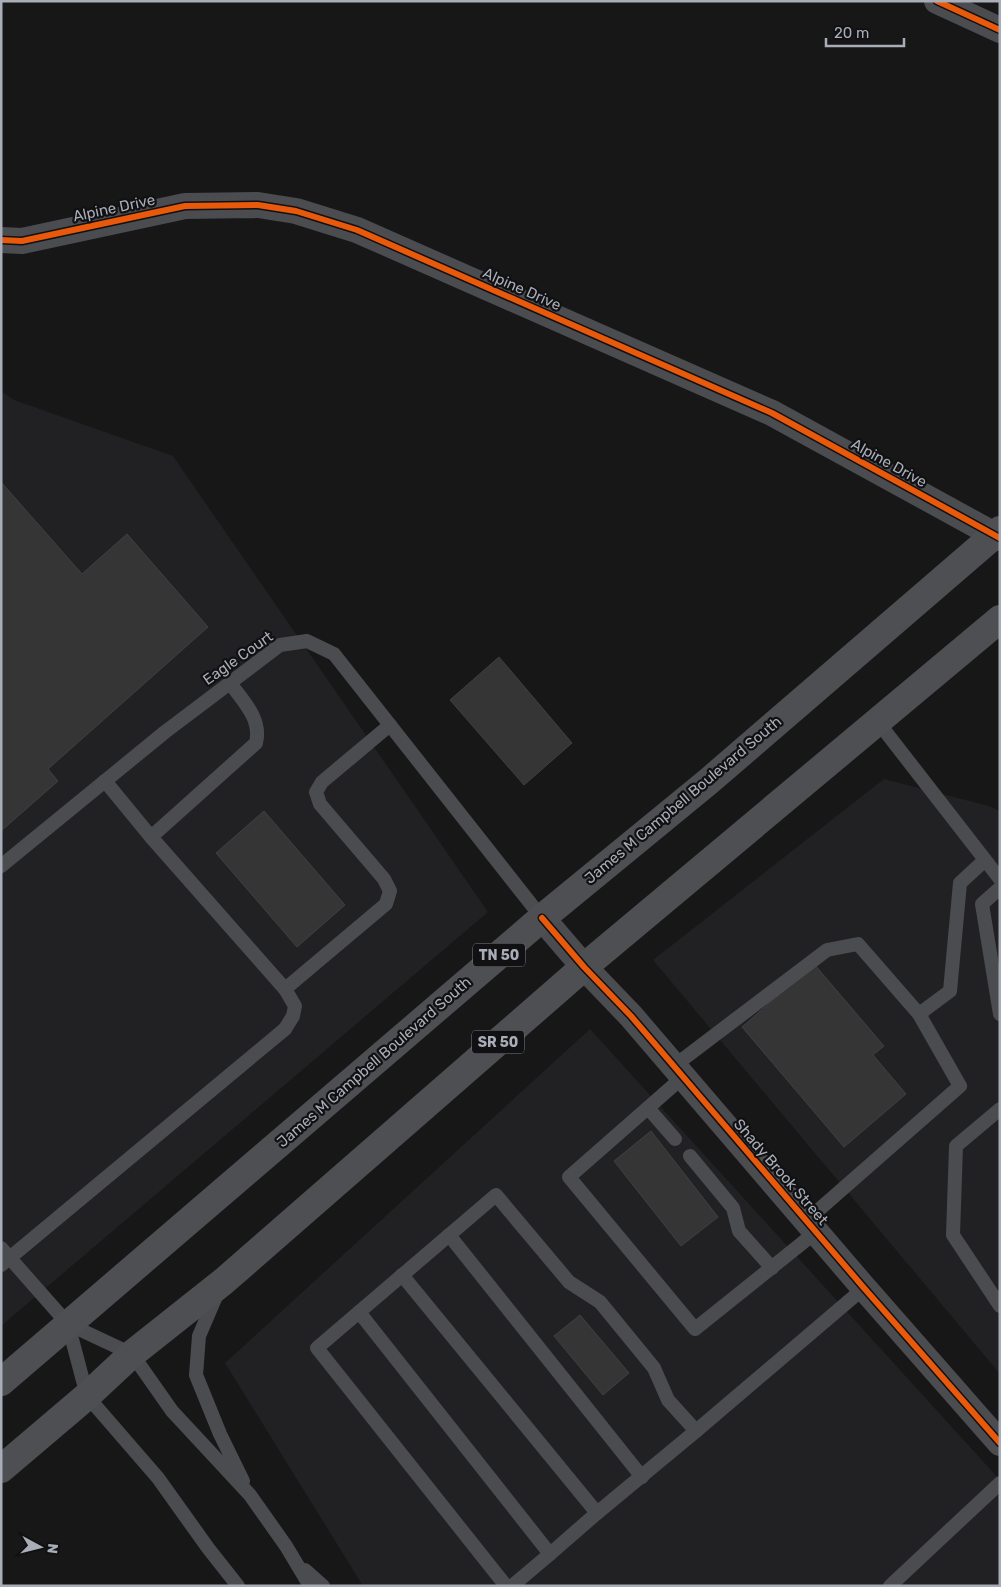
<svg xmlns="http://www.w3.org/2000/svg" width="1001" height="1587" viewBox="0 0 1001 1587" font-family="Rubik,sans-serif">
  <rect width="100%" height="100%" fill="#171717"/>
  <g fill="#212123">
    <polygon points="1,391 14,400 173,456 488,912 1,1326"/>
    <polygon points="884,779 989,806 1000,811 1000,1374 653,960"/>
    <polygon points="590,1029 1000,1480 1000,1586 363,1586 225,1363"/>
  </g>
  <g fill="#353536" stroke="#3f4043">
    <polygon points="1,482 82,574 127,534 208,627 48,769 58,781 1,831"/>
    <polygon points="499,657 572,743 524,785 450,700"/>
    <polygon points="264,811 345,905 297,947 216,853"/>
    <polygon points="814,964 884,1046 873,1055 906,1094 844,1147 742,1027"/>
    <polygon points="651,1131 718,1217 681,1246 614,1161"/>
    <polygon points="580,1315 629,1373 603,1395 554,1336"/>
  </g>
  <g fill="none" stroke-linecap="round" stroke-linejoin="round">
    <g stroke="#4b4c50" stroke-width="14">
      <polyline points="878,722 1000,879"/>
      <path d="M105 781 151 837 256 743C262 719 243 701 230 683"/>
      <polyline points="151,837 285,989"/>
      <polyline points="1,866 165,732 280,645 307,641 334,654 542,918"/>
      <polyline points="1000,888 982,904 1000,1014"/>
      <polyline points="674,1066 827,950 858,944 919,1014 950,991 960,883 985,860"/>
      <polyline points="683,1077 569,1177 695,1329 816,1232"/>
      <polyline points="648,1108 675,1139"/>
      <polyline points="1000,1109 956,1146 953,1235 1000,1306"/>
      <polyline points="690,1156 733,1208 739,1231 772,1268"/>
      <polyline points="806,1221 960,1086 919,1014"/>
      <polyline points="449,1235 642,1477"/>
      <polyline points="1,1248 68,1324 132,1354 172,1411 250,1495 286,1546 310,1586"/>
      <polyline points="1,1265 285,1029 293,1016 295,1006 285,989 386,904 390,891 384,879 320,804 316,792 322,782 390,725"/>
      <polyline points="402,1275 597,1513"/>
      <polyline points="217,1294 199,1336 196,1375 220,1434 243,1481"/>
      <polyline points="359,1312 550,1554"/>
      <polyline points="68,1324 87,1396 158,1478 208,1548 238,1586"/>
      <polyline points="305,1570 323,1586"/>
      <polyline points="506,1586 317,1348 496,1195 569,1282 600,1302 654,1368 668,1400 696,1431"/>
      <polyline points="512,1586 550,1554 597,1513 696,1431 864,1288"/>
      <polyline points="890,1586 1000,1483"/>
    </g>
    <g stroke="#4b4c50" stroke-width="26">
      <polyline points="937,1 1000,30"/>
      <polyline points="1,240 22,241 185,206 258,205 296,211 357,230 772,413 1000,538"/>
      <polyline points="542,918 584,967 631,1016 864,1288 1000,1443"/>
    </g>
    <g stroke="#4d4f52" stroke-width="28">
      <polyline points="1,1382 542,918 709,781 1000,530"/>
      <polyline points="1,1469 87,1396 132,1354 224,1281 584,967 1000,619"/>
    </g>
    <g stroke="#111113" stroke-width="9">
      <g id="cycleway">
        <polyline points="937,1 1000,30"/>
        <polyline points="1,240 22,241 185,206 258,205 296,211 357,230 772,413 1000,538"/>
        <polyline points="542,918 584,967 631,1016 864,1288 1000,1443"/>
      </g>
    </g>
    <use href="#cycleway" stroke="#e8590c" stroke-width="6"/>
  </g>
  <g text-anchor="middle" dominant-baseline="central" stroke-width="4.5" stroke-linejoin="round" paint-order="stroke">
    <g fill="#111113" stroke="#7b7e86" stroke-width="1">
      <rect x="473" y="943.5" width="52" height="23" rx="4"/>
      <rect x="472" y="1030.5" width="52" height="23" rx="4"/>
    </g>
    <g font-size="14" font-weight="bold" fill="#a8adb8">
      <text x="499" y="955">TN 50</text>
      <text x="498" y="1042">SR 50</text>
    </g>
    <g font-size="15" fill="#a8adb8" stroke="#111113">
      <text transform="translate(114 208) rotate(-12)">Alpine Drive</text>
      <text transform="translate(522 289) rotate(24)">Alpine Drive</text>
      <text transform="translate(889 463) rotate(29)">Alpine Drive</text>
      <text transform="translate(238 658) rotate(-35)">Eagle Court</text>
      <text transform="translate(683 800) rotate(-40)">James M Campbell Boulevard South</text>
      <text transform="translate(374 1062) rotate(-41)">James M Campbell Boulevard South</text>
      <text transform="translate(781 1172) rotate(49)">Shady Brook Street</text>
    </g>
  </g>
  <rect width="1001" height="1587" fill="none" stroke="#a8adb8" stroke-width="5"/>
  <g transform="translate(40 1547) rotate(97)" stroke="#111113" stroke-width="4" paint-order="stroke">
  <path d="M0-4L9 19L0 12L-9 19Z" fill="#a8adb8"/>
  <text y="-8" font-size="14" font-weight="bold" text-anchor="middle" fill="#a8adb8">N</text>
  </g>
  <path d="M826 38v8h78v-8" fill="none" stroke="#a8adb8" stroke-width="2.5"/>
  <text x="834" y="38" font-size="15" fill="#a8adb8" stroke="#111113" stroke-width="4" paint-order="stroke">20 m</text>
</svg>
